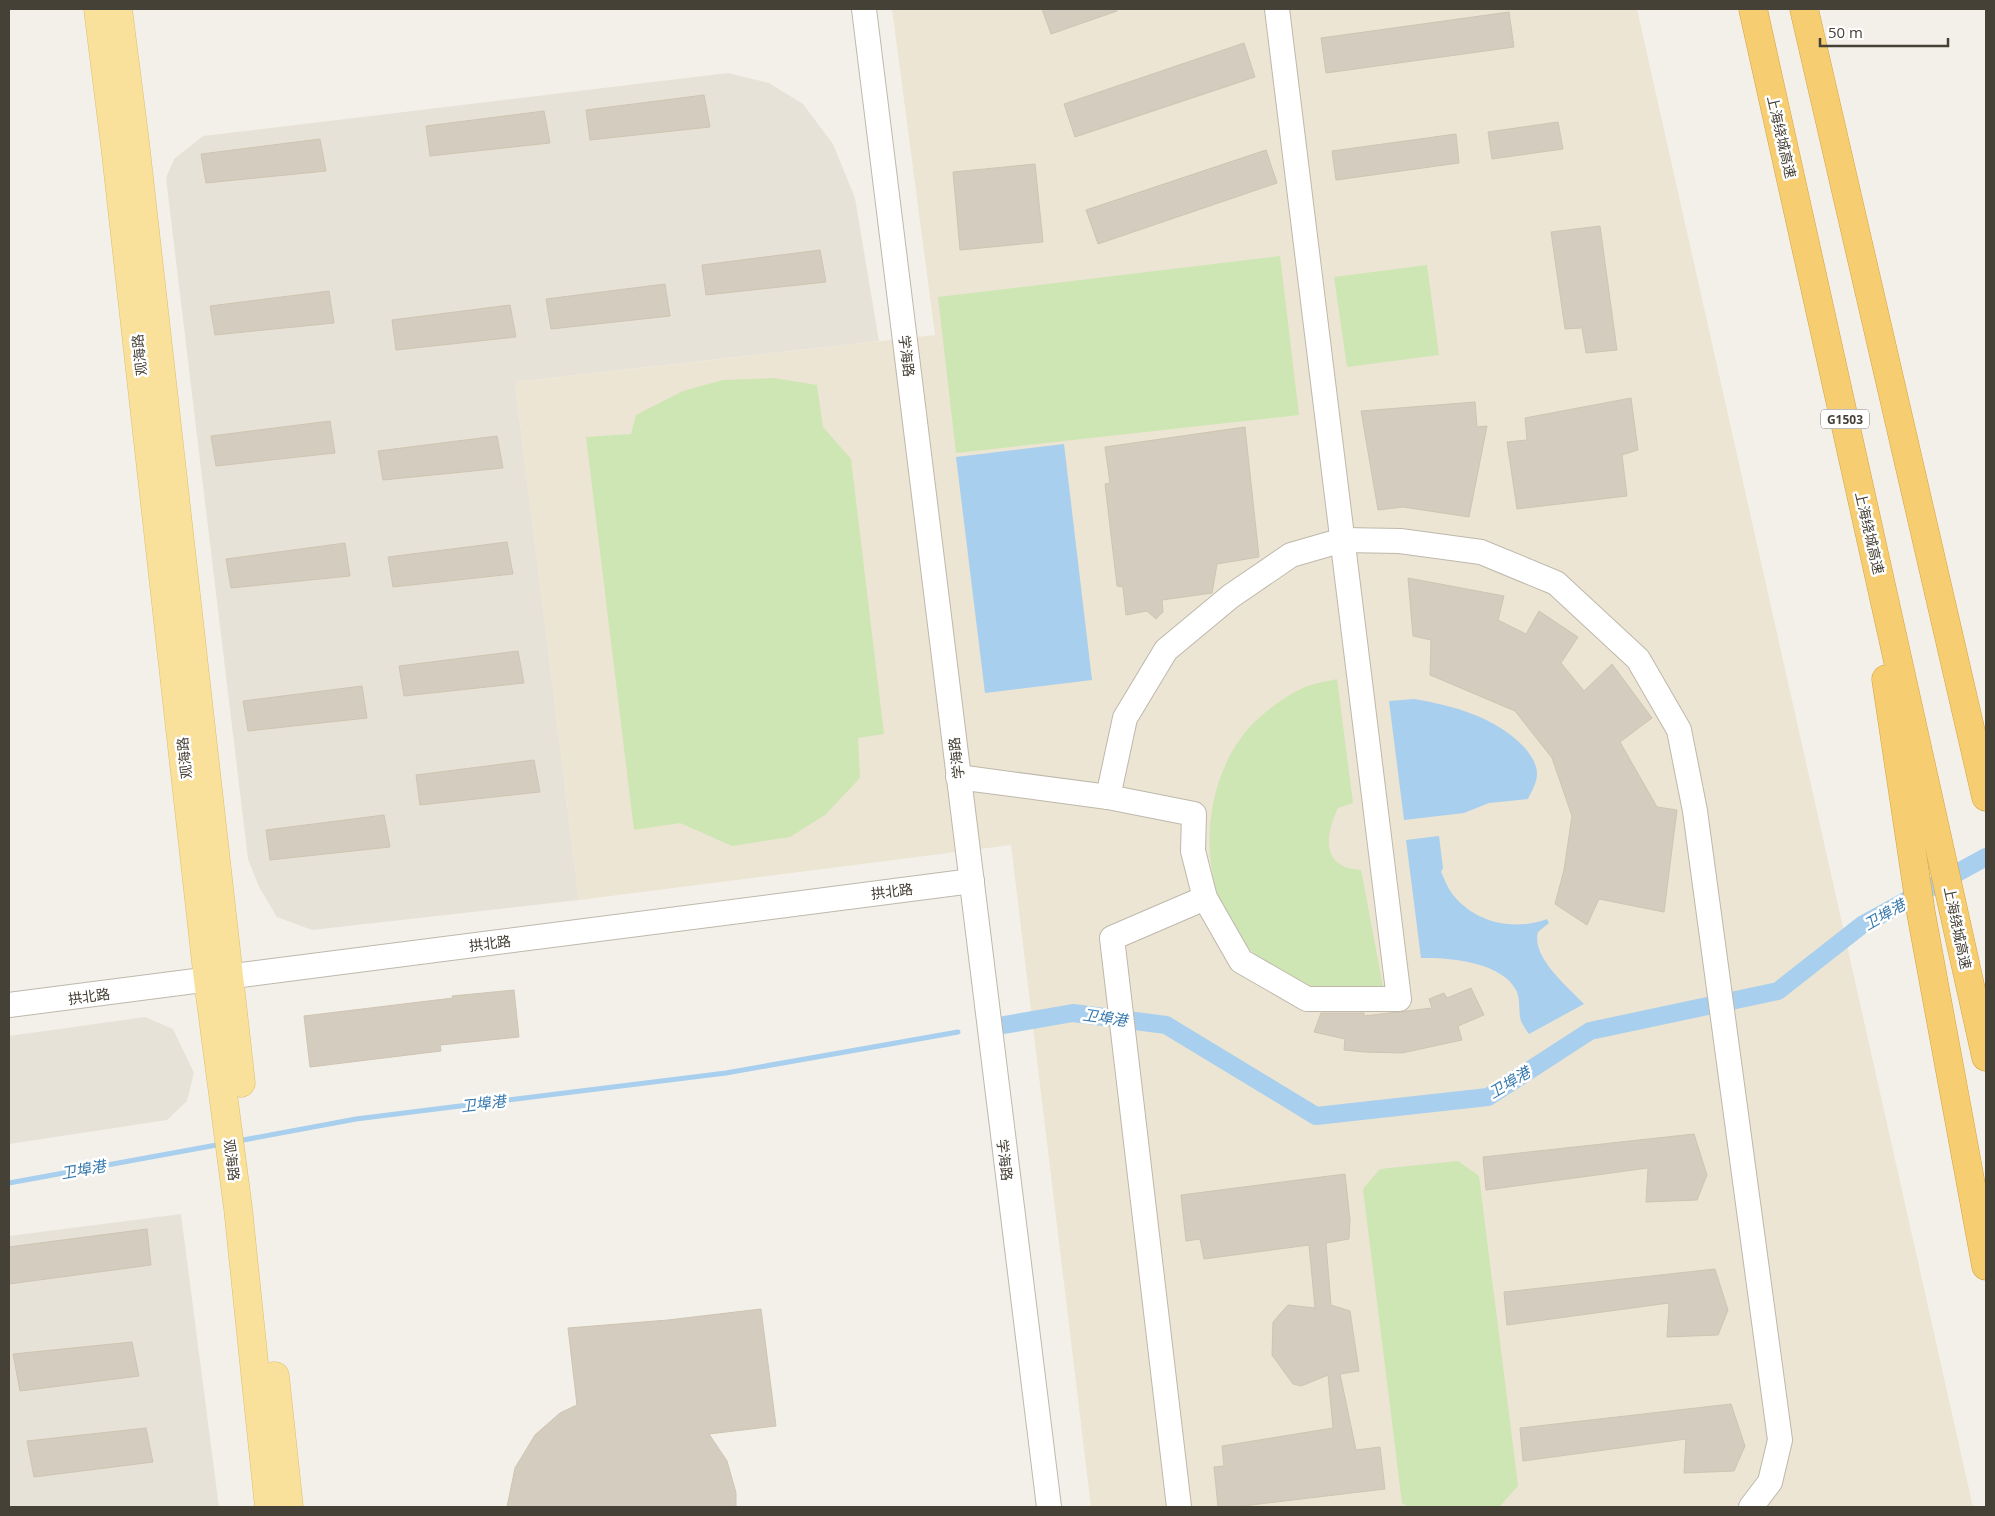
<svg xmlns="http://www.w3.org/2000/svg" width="1995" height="1516" viewBox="0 0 1995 1516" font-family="'Open Sans','Noto Sans SC',sans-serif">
  <rect width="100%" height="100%" fill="#f3f0e9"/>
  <g fill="#e7e2d7">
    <polygon points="728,73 769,83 803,104 833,144 855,198 879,341 515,382 579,900 312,930 277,917 259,887 248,859 166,178 174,159 203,136"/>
    <polygon points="145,1017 173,1029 194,1073 187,1101 167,1120 9,1144 9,1036"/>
    <polygon points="181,1214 219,1507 9,1507 9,1236"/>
  </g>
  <polygon fill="#ece5d3" points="892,9 1637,9 1973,1507 1091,1507 1011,845 579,900 515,382 935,335"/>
  <g fill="#cee5b4">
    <polygon points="1280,256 1299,415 956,453 938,297"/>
    <polygon points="1427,265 1439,355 1347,367 1334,277"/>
    <polygon points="774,378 817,385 823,427 851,459 884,734 858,738 860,778 825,815 790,837 732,846 680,823 634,830 586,437 631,434 636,415 683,391 723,380"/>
    <path d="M1337 679 1353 803 1338 808C1329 827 1320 856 1345 867 1350 869 1356 869 1361 870L1384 992C1367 992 1351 992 1334 992 1327 991 1319 993 1312 991 1302 989 1285 976 1276 970 1196 923 1191 799 1246 731 1261 714 1283 697 1303 688 1313 683 1326 682 1337 679Z"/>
    <polygon points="1458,1161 1479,1176 1518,1486 1499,1507 1409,1507 1402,1503 1363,1189 1380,1169"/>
  </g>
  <g fill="#a8cfed">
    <polygon points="1064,444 1092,680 985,693 956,457"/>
    <path d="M1414 699C1455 706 1495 717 1524 747 1531 755 1537 764 1537 774 1537 783 1531 792 1528 799L1489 803 1464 813 1404 820 1389 701Z"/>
    <path d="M1439 836 1443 868 1441 872C1445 880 1448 889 1454 896 1476 923 1515 931 1547 919L1549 923 1538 932C1531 957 1568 987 1584 1004L1529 1034C1526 1030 1523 1025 1521 1021 1518 1011 1521 999 1516 990 1502 962 1448 957 1421 958L1406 840Z"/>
  </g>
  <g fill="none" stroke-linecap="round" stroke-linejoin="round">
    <g stroke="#a8cfed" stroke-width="5">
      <polyline points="238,1141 356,1119 726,1073 958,1032"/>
      <polyline points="9,1183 222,1144"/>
    </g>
    <polyline stroke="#a8cfed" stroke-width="18" points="1004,1025 1073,1013 1166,1025 1316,1116 1488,1097 1590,1031 1778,991 1862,925 1986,857"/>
  </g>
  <g fill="#d4ccbe" stroke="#cfc4b2">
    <polygon points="1042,9 1117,9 1117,11 1051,34"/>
    <polygon points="1509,12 1514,47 1326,73 1321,38"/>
    <polygon points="1244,43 1255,77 1075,137 1064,104"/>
    <polygon points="704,95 710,127 590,140 586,110"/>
    <polygon points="544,111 550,143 430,156 426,126"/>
    <polygon points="1558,122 1563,149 1492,159 1488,132"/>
    <polygon points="1456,134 1459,163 1336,180 1332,151"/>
    <polygon points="320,139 326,171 206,183 201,154"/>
    <polygon points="1266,150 1277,183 1098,244 1086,210"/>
    <polygon points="1035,164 1043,242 960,250 953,172"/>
    <polygon points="1600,226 1617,350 1586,353 1582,328 1565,329 1551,232"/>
    <polygon points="820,250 826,282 706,295 702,265"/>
    <polygon points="665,284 670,316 551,329 546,299"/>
    <polygon points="329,291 334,323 215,335 210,306"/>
    <polygon points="510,305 516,337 396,350 392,320"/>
    <polygon points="1631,398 1638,450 1622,455 1627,496 1517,509 1507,442 1527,440 1525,418"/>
    <polygon points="1475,402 1477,427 1487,426 1469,517 1403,507 1378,510 1361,411"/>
    <polygon points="330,421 335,453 216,466 211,436"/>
    <polygon points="1245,427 1259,557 1217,564 1212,593 1162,600 1163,612 1156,619 1147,611 1126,615 1123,587 1117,586 1105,484 1110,483 1105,447"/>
    <polygon points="497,436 503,468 383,480 378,451"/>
    <polygon points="507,542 513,574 393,587 388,557"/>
    <polygon points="345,543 350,576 231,588 226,559"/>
    <polygon points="1408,578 1504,596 1498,620 1526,634 1539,611 1578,637 1561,663 1584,691 1612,664 1652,718 1620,742 1657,807 1677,810 1664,912 1599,899 1587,925 1555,904 1564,870 1572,816 1552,758 1515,711 1430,675 1431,640 1413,636"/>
    <polygon points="518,651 524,683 404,696 399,666"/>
    <polygon points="362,686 367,718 248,731 243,701"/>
    <polygon points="534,760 540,792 420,805 416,775"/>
    <polygon points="384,815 390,847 270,860 266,830"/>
    <polygon points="1471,988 1484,1015 1458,1026 1462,1040 1402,1053 1364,1052 1344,1050 1345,1039 1314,1032 1321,1013 1364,1013 1364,1016 1432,1008 1429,999 1444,993 1447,998"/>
    <polygon points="514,990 519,1037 440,1045 441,1051 310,1067 304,1016 453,998 452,996"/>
    <polygon points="1694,1134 1707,1175 1697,1200 1646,1202 1648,1168 1486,1190 1483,1157"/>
    <polygon points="1345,1174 1350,1220 1349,1239 1326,1243 1331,1305 1350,1311 1359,1371 1340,1374 1356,1450 1380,1447 1385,1489 1234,1507 1218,1507 1214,1467 1224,1466 1222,1446 1333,1428 1328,1375 1301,1386 1293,1384 1272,1355 1273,1322 1288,1305 1315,1308 1309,1245 1204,1259 1200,1239 1186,1241 1181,1195"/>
    <polygon points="147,1229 151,1265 9,1284 9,1247"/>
    <polygon points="1715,1269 1728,1310 1718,1335 1667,1337 1669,1303 1507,1325 1504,1292"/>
    <polygon points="761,1309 776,1426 709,1434 727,1461 736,1493 736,1507 507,1507 515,1468 535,1435 560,1413 577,1405 568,1328 668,1320"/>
    <polygon points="132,1342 139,1376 20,1391 13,1354"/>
    <polygon points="1731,1404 1745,1446 1734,1471 1684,1473 1686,1439 1523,1461 1520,1428"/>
    <polygon points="146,1428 153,1462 34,1477 27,1441"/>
  </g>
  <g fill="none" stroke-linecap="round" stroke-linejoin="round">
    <g stroke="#beb8ab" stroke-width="26">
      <g id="minor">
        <polyline points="864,9 1049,1507"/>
        <polyline points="958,777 1108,797 1194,814 1193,851 1205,898 1241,961 1307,999 1399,999 1277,9"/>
        <polyline points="1108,797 1125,718 1166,650 1231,596 1291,555 1343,540 1400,541 1481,552 1556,583 1638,659 1679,730 1695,811 1780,1440 1770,1482 1751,1507"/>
        <polyline points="9,1005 972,881"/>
        <polyline points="1179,1507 1112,938 1205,898"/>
      </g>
    </g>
    <g stroke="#ddbe6c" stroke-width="29">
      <g id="major">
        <polyline points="98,9 115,145 208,980 238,1208 269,1507"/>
        <polyline points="118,9 135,142 241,1083"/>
        <polyline points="275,1376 289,1507"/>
      </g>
    </g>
    <g stroke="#d5a241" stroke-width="29">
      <g id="highway">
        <polyline points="1753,9 1986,1057"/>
        <polyline points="1804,9 1986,797"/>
        <polyline points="1886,679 1921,913 1986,1266"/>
      </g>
    </g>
    <use href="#minor" stroke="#fff" stroke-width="24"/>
    <use href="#major" stroke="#f9e19c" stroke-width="28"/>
    <use href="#highway" stroke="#f6cd71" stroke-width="28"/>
  </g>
  <g text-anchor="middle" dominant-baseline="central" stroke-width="5" stroke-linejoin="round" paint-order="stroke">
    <rect fill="#fff" stroke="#7e7a73" stroke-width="1" x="1821" y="409.5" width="48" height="19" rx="4"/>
    <g font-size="12" font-weight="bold" fill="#464137">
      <text x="1845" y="419">G1503</text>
    </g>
    <g font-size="14" fill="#464137" stroke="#fff">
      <text transform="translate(1782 137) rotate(77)">上海绕城高速</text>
      <text transform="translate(139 355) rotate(-96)">观海路</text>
      <text transform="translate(907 356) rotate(83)">学海路</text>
      <text transform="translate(1870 533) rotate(77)">上海绕城高速</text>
      <text transform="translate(184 758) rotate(-96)">观海路</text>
      <text transform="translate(956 758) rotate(-97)">学海路</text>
      <text transform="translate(892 891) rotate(-7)">拱北路</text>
      <text transform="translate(1958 928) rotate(78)">上海绕城高速</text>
      <text transform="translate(490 943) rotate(-7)">拱北路</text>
      <text transform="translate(89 996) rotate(-8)">拱北路</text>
      <text transform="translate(232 1160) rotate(83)">观海路</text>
      <text transform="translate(1005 1160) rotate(83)">学海路</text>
    </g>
    <g font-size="15" font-style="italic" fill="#3678ad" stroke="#fff">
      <text transform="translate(1884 914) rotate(-30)">卫埠港</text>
      <text transform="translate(1105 1017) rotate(8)">卫埠港</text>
      <text transform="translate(1509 1082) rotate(-31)">卫埠港</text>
      <text transform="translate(483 1103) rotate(-7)">卫埠港</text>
      <text transform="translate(83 1169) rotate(-10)">卫埠港</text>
    </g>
  </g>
  <rect width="1995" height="1516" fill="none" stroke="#464137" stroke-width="20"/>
  <path d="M1820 38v8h128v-8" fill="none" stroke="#464137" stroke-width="2.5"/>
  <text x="1828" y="38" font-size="15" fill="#464137" stroke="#ffffff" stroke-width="4" paint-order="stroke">50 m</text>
</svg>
